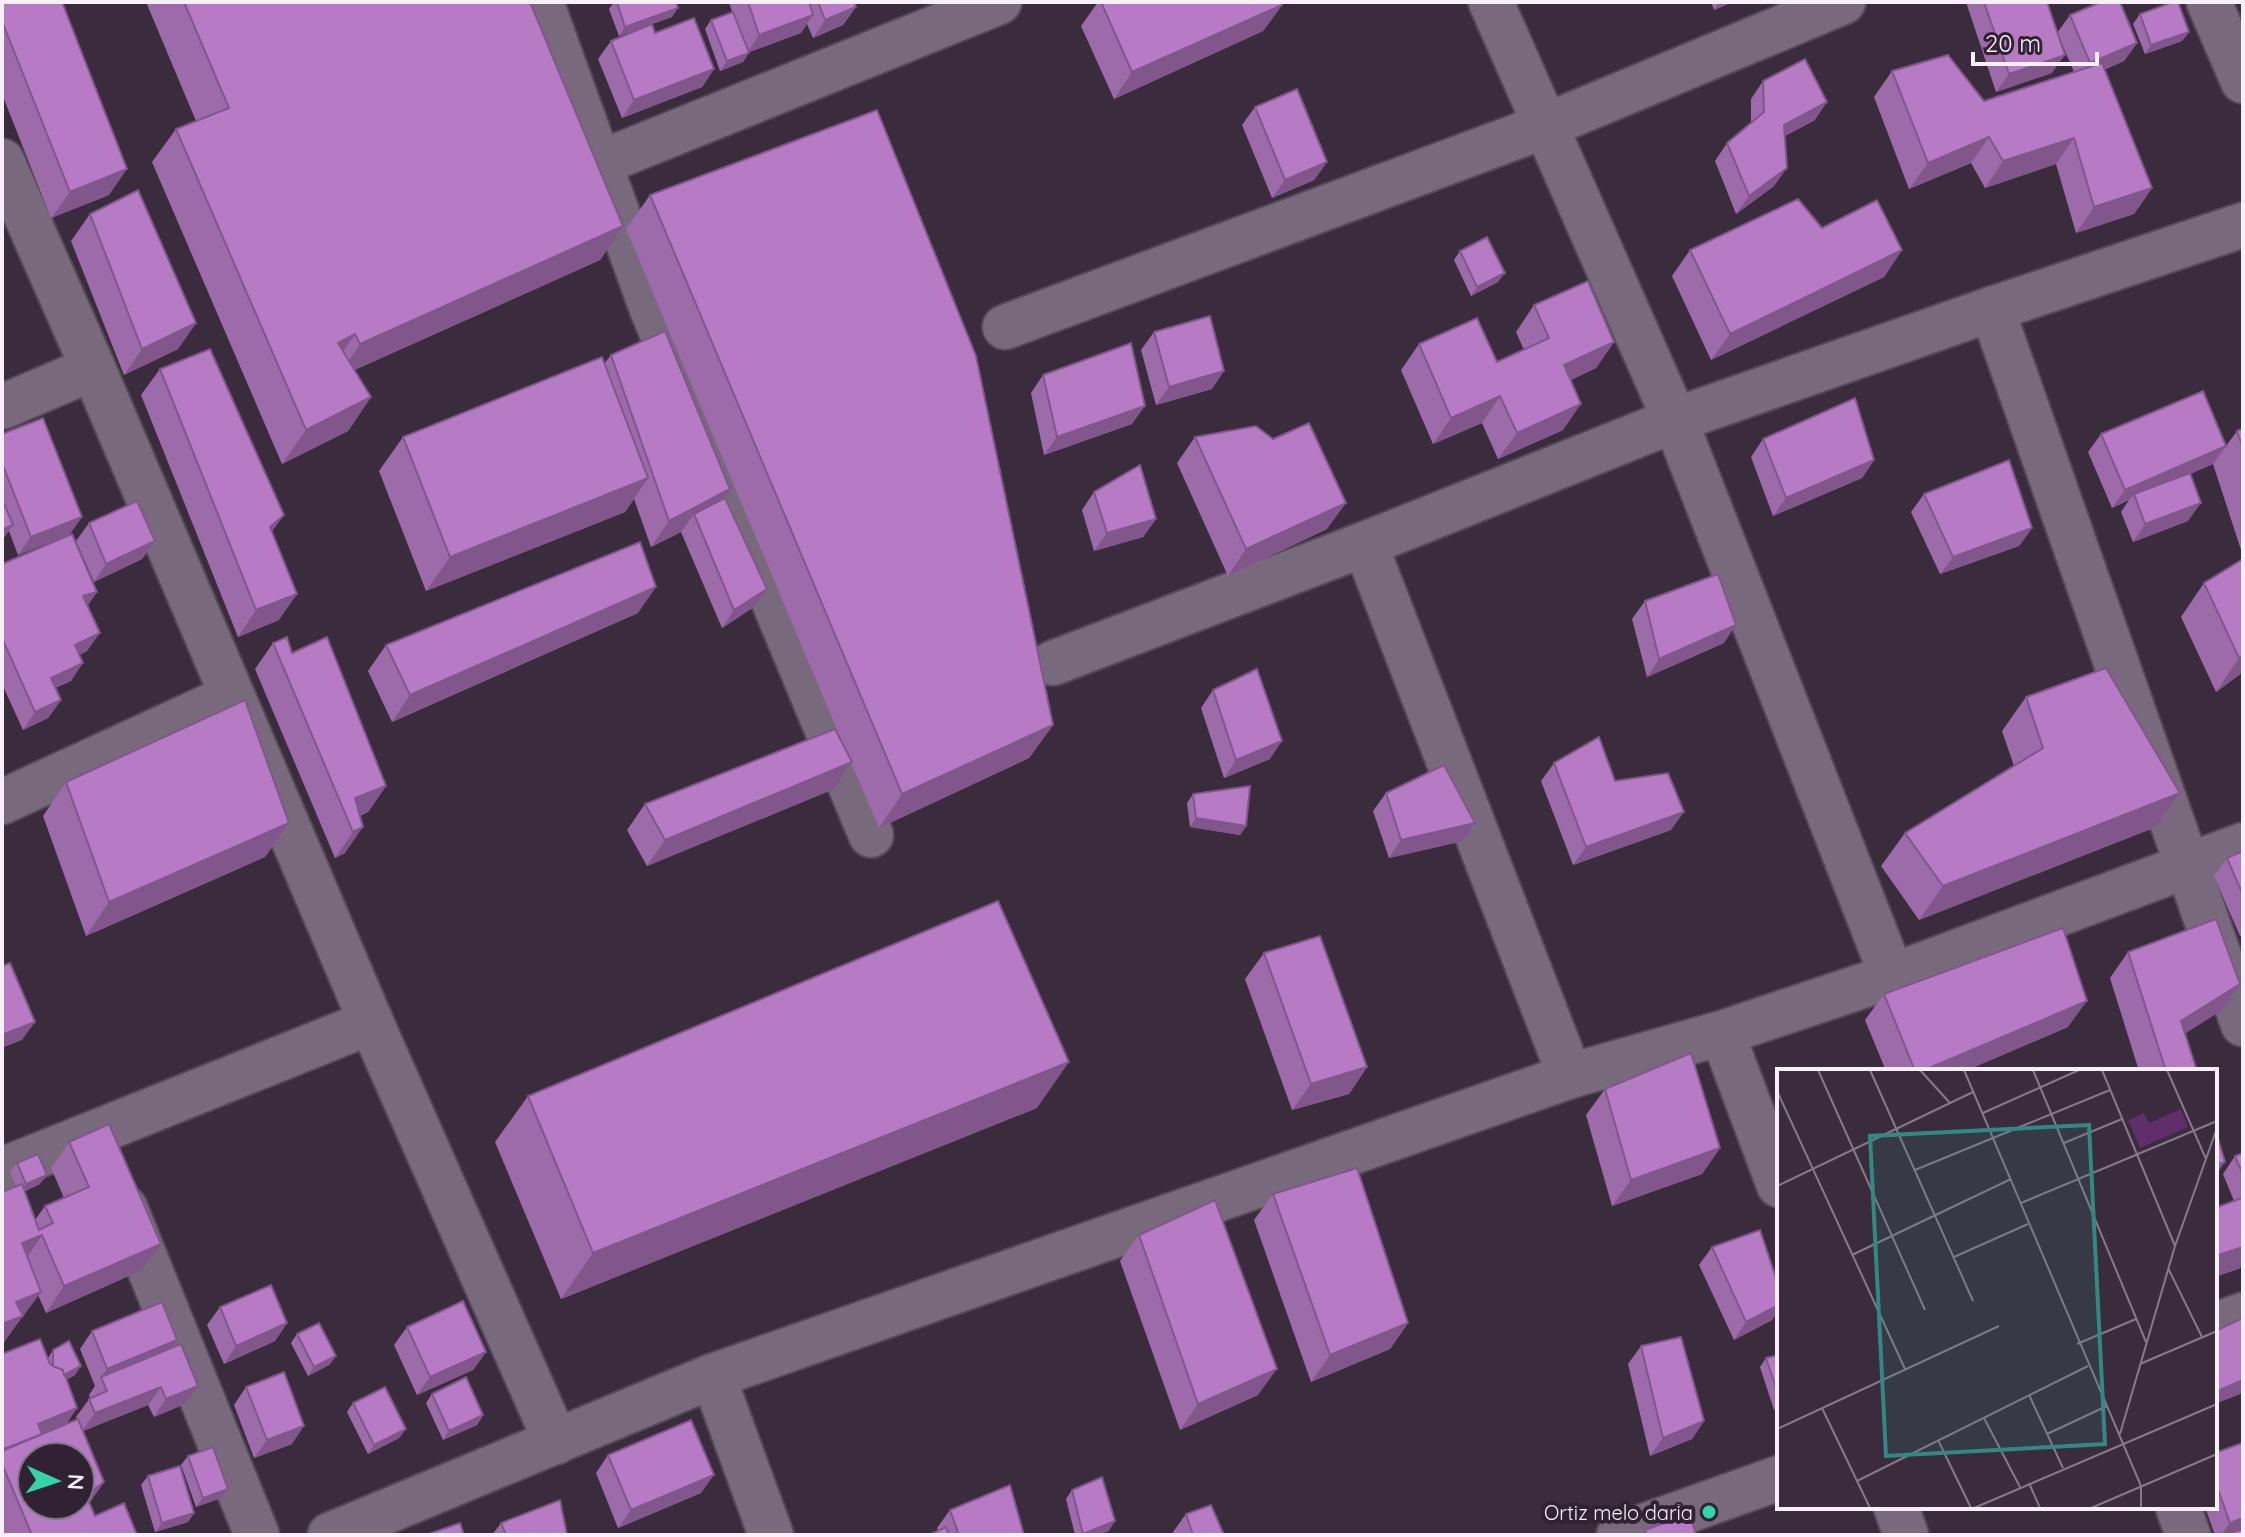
<svg xmlns="http://www.w3.org/2000/svg" width="2245" height="1537" viewBox="0 0 2245 1537" font-family="Quicksand,sans-serif">
  <rect width="100%" height="100%" fill="#3a2c3d"/>
  <g fill="none" stroke-linecap="round" stroke-linejoin="round">
    <g stroke="#554957" stroke-width="48">
      <g id="street">
        <polyline points="541,2 652,309 871,835"/>
        <polyline points="1491,2 1675,420 1892,976"/>
        <polyline points="2209,2 2243,81"/>
        <polyline points="2,161 93,368 371,1022 556,1442"/>
        <polyline points="600,163 999,2"/>
        <polyline points="1992,309 2243,1024"/>
        <polyline points="1005,327 1545,126 1843,2"/>
        <polyline points="2,407 93,368"/>
        <polyline points="1365,544 1570,1076"/>
        <polyline points="1053,663 1365,544 1675,420 1992,309 2243,225"/>
        <polyline points="2,802 232,696"/>
        <polyline points="1722,1033 1779,1185"/>
        <polyline points="2,1170 371,1022"/>
        <polyline points="125,1208 257,1535"/>
        <polyline points="2215,1325 2243,1315"/>
        <polyline points="713,1376 771,1535"/>
        <polyline points="1896,1507 1906,1535"/>
        <polyline points="2178,1507 2188,1535"/>
        <polyline points="330,1535 713,1376 1570,1076 1722,1033 1892,976 2243,845"/>
        <polyline points="1619,1535 1779,1478"/>
      </g>
    </g>
    <use href="#street" stroke="#79697c" stroke-width="44"/>
  </g>
  <g fill="#9d6aaa">
    <polygon points="2,2 109,195 51,218 2,94"/>
    <polygon points="146,2 530,2 623,226 600,260 354,370 371,397 348,431 282,464 152,162 176,129 196,121"/>
    <polygon points="614,2 672,17 652,24 655,33 714,69 702,87 622,118 598,59 611,41 646,27 619,36 609,9"/>
    <polygon points="729,2 854,2 856,7 843,25 813,38 807,24 801,33 749,52 743,62 720,71 705,29 711,20 732,12"/>
    <polygon points="1098,2 1281,2 1282,5 1263,31 1114,99 1081,26"/>
    <polygon points="1711,2 1733,2 1714,10"/>
    <polygon points="1966,2 2047,2 2057,33 2070,15 2137,43 2124,61 2104,70 2152,188 2134,214 2076,233 2056,164 1985,188 1971,163 1909,189 1874,97 1892,71 1984,101 2074,72 2059,37 2052,73 1996,92"/>
    <polygon points="2140,14 2189,32 2182,41 2145,54 2133,24"/>
    <polygon points="1763,81 1815,120 1785,136 1774,186 1736,214 1715,161 1727,143 1751,123 1751,99"/>
    <polygon points="1255,107 1327,162 1314,180 1272,198 1242,125"/>
    <polygon points="650,195 1053,725 1029,758 879,828 851,763 834,789 647,866 627,830 645,804 846,751 626,229"/>
    <polygon points="90,214 196,323 178,349 124,375 71,241"/>
    <polygon points="1822,228 1902,250 1884,277 1711,360 1672,276 1690,250"/>
    <polygon points="1460,251 1498,282 1471,296 1454,260"/>
    <polygon points="1534,305 1614,342 1596,368 1571,380 1563,430 1498,459 1482,423 1433,444 1401,370 1419,344 1497,362 1524,350 1516,332"/>
    <polygon points="1154,332 1212,389 1156,405 1141,350"/>
    <polygon points="611,355 725,498 767,589 754,607 722,628 681,532 651,547 634,499 625,512 426,591 379,471 403,437 604,364"/>
    <polygon points="160,369 272,532 279,620 238,637 141,395"/>
    <polygon points="1043,375 1132,424 1044,455 1031,393"/>
    <polygon points="2243,428 2243,556 2213,464 2190,474 2188,521 2133,542 2121,512 2129,500 2112,508 2088,452 2101,434 2226,446 2237,431"/>
    <polygon points="2,434 82,517 69,535 88,606 87,651 79,655 71,681 55,688 61,700 48,718 23,730 2,684 2,564 68,535 18,555 9,531 2,540"/>
    <polygon points="1195,437 1327,529 1228,576 1177,463"/>
    <polygon points="1763,439 1874,460 1862,478 1773,516 1751,457"/>
    <polygon points="1094,492 1156,519 1143,537 1094,551 1082,510"/>
    <polygon points="1924,494 2032,528 2019,546 1940,574 1911,512"/>
    <polygon points="89,523 155,541 142,559 94,582 76,541"/>
    <polygon points="2243,559 2243,672 2216,692 2181,617 2204,583"/>
    <polygon points="1645,601 1724,643 1647,677 1632,619"/>
    <polygon points="638,613 392,722 368,671 386,645"/>
    <polygon points="273,643 292,653 386,786 368,812 360,816 345,853 335,858 255,669"/>
    <polygon points="1213,690 1270,759 1224,778 1201,708"/>
    <polygon points="2026,697 2180,793 2156,827 1919,920 1881,866 1905,833 2014,766 2002,731"/>
    <polygon points="1554,763 1615,781 1671,830 1573,865 1541,781"/>
    <polygon points="66,782 289,823 265,857 86,936 43,816"/>
    <polygon points="1386,793 1475,823 1463,841 1389,858 1373,811"/>
    <polygon points="1193,794 1246,826 1240,835 1190,827 1187,803"/>
    <polygon points="2243,851 2243,935 2240,936 2214,876 2227,858"/>
    <polygon points="2128,952 2222,1010 2185,1033 2197,1071 2139,1071 2110,978"/>
    <polygon points="1264,953 1367,1067 1349,1094 1292,1110 1245,979"/>
    <polygon points="1884,994 2068,1027 1965,1071 1886,1071 1865,1020"/>
    <polygon points="1605,1089 1720,1148 1702,1174 1612,1206 1586,1115"/>
    <polygon points="528,1096 1037,1108 561,1299 495,1142"/>
    <polygon points="69,1142 142,1270 46,1313 38,1295 4,1342 16,1186 10,1172 17,1163 40,1184 25,1191 35,1220 45,1206 64,1198 51,1168"/>
    <polygon points="2243,1153 2243,1264 2239,1269 2234,1201 2223,1174 2235,1156"/>
    <polygon points="1273,1194 1408,1323 1390,1349 1311,1382 1254,1220"/>
    <polygon points="1139,1235 1258,1395 1180,1430 1120,1261"/>
    <polygon points="1712,1247 1779,1287 1779,1309 1772,1320 1734,1340 1699,1265"/>
    <polygon points="220,1307 287,1323 275,1341 224,1364 207,1325"/>
    <polygon points="407,1327 486,1352 473,1370 417,1395 394,1345"/>
    <polygon points="92,1331 177,1340 172,1347 185,1404 154,1417 148,1405 83,1431 104,1482 89,1503 95,1516 137,1535 2,1535 2,1354 48,1358 53,1350 75,1375 66,1380 77,1408 66,1424 77,1419 76,1417 90,1398 89,1395 95,1386 80,1349"/>
    <polygon points="297,1334 336,1356 329,1365 308,1376 291,1343"/>
    <polygon points="1641,1346 1704,1421 1692,1439 1650,1456 1628,1364"/>
    <polygon points="1779,1355 1779,1409 1774,1410 1760,1367 1766,1358"/>
    <polygon points="246,1387 292,1444 254,1458 234,1405"/>
    <polygon points="432,1394 483,1415 477,1425 443,1440 426,1403"/>
    <polygon points="353,1403 406,1429 399,1438 368,1454 347,1412"/>
    <polygon points="2215,1453 2243,1535 2215,1535 2205,1507 2215,1507"/>
    <polygon points="608,1455 701,1493 618,1528 596,1473"/>
    <polygon points="188,1456 228,1489 221,1498 196,1507 181,1465"/>
    <polygon points="148,1476 194,1513 188,1522 155,1532 141,1485"/>
    <polygon points="1072,1490 1109,1531 1097,1535 1075,1535 1066,1499"/>
    <polygon points="950,1510 1024,1535 929,1535 938,1531 937,1528"/>
    <polygon points="1186,1514 1224,1535 1174,1535 1173,1532"/>
    <polygon points="501,1523 567,1535 492,1535"/>
  </g>
  <g fill="#80568b">
    <polygon points="1719,2 1733,2 1714,10"/>
    <polygon points="1282,5 1263,31 1114,99 1132,72"/>
    <polygon points="856,7 843,25 813,38 825,20"/>
    <polygon points="678,8 672,17 619,36 625,27"/>
    <polygon points="813,15 801,33 747,53 759,35"/>
    <polygon points="2189,32 2182,41 2145,54 2151,45"/>
    <polygon points="2137,43 2124,61 2078,81 2090,63"/>
    <polygon points="749,53 743,62 720,71 727,61"/>
    <polygon points="2065,55 2052,73 1996,92 2009,74"/>
    <polygon points="714,69 702,87 622,118 634,100"/>
    <polygon points="1827,102 1815,120 1772,143 1784,125"/>
    <polygon points="1989,137 1971,163 1909,189 1928,163"/>
    <polygon points="2074,138 2056,164 1985,188 2003,161"/>
    <polygon points="1327,162 1314,180 1272,198 1285,180"/>
    <polygon points="1787,168 1774,186 1736,214 1749,196"/>
    <polygon points="127,169 109,195 51,218 70,192"/>
    <polygon points="2152,188 2134,214 2076,233 2094,207"/>
    <polygon points="623,226 600,260 337,378 360,344"/>
    <polygon points="1902,250 1884,277 1711,360 1730,334"/>
    <polygon points="1505,273 1498,282 1471,296 1477,287"/>
    <polygon points="196,323 178,349 124,375 142,349"/>
    <polygon points="355,334 332,368 338,343"/>
    <polygon points="1614,342 1596,368 1546,391 1564,365"/>
    <polygon points="1224,371 1212,389 1156,405 1169,387"/>
    <polygon points="1500,396 1482,423 1433,444 1451,418"/>
    <polygon points="371,397 348,431 282,464 306,430"/>
    <polygon points="1581,404 1563,430 1498,459 1517,433"/>
    <polygon points="1145,406 1132,424 1044,455 1057,437"/>
    <polygon points="2226,446 2213,464 2135,498 2134,494 2129,500 2112,508 2125,490"/>
    <polygon points="1874,460 1862,478 1773,516 1786,498"/>
    <polygon points="648,478 625,512 426,591 450,557"/>
    <polygon points="730,489 712,516 694,514 681,532 651,547 669,521"/>
    <polygon points="1346,503 1327,529 1228,576 1246,549"/>
    <polygon points="2201,503 2188,521 2133,542 2145,524"/>
    <polygon points="284,515 265,541 270,527"/>
    <polygon points="82,517 69,535 18,555 31,537"/>
    <polygon points="1156,519 1143,537 1094,551 1107,533"/>
    <polygon points="13,525 2,540 2,530"/>
    <polygon points="2032,528 2019,546 1940,574 1953,557"/>
    <polygon points="155,541 142,559 94,582 106,564"/>
    <polygon points="656,587 638,613 392,722 410,695"/>
    <polygon points="767,589 754,607 722,628 734,610"/>
    <polygon points="97,592 85,610 83,596"/>
    <polygon points="297,594 279,620 238,637 256,610"/>
    <polygon points="1736,625 1724,643 1647,677 1659,659"/>
    <polygon points="100,633 87,651 62,663 75,645"/>
    <polygon points="2243,656 2243,672 2216,692 2239,658"/>
    <polygon points="83,663 71,681 38,695 51,678"/>
    <polygon points="61,700 48,718 23,730 35,712"/>
    <polygon points="1053,725 1029,758 879,828 902,794"/>
    <polygon points="1282,741 1270,759 1224,778 1236,760"/>
    <polygon points="852,762 834,789 647,866 665,840"/>
    <polygon points="386,786 368,812 348,820 355,798"/>
    <polygon points="2180,793 2156,827 1919,920 1943,886"/>
    <polygon points="1684,812 1671,830 1573,865 1586,847"/>
    <polygon points="1196,818 1246,826 1240,835 1190,827"/>
    <polygon points="289,823 265,857 86,936 109,902"/>
    <polygon points="1475,823 1463,841 1389,858 1401,840"/>
    <polygon points="363,827 345,853 335,858 353,832"/>
    <polygon points="2240,984 2222,1010 2163,1048 2181,1021"/>
    <polygon points="2087,1001 2068,1027 1965,1071 1922,1071"/>
    <polygon points="35,1022 22,1040 2,1048 2,1035"/>
    <polygon points="1069,1062 1037,1108 561,1299 593,1253"/>
    <polygon points="1367,1067 1349,1094 1292,1110 1311,1084"/>
    <polygon points="1720,1148 1702,1174 1612,1206 1631,1180"/>
    <polygon points="2225,1162 2215,1176 2215,1165"/>
    <polygon points="47,1175 40,1184 19,1194 26,1184"/>
    <polygon points="42,1235 24,1262 22,1243"/>
    <polygon points="161,1244 142,1270 46,1313 64,1286"/>
    <polygon points="2243,1247 2243,1264 2239,1269 2215,1277 2215,1256"/>
    <polygon points="41,1292 22,1318 20,1319 4,1342 2,1343 2,1322 16,1302"/>
    <polygon points="1779,1305 1779,1309 1772,1320 1734,1340 1746,1322"/>
    <polygon points="287,1323 275,1341 224,1364 236,1346"/>
    <polygon points="1408,1323 1390,1349 1311,1382 1330,1355"/>
    <polygon points="177,1340 164,1358 101,1377 107,1369"/>
    <polygon points="486,1352 473,1370 417,1395 430,1377"/>
    <polygon points="336,1356 329,1365 308,1376 314,1367"/>
    <polygon points="81,1366 75,1375 50,1388 57,1379"/>
    <polygon points="1277,1369 1258,1395 1180,1430 1198,1404"/>
    <polygon points="2243,1380 2243,1393 2215,1404 2215,1392"/>
    <polygon points="198,1386 185,1404 154,1417 166,1399"/>
    <polygon points="161,1387 148,1405 82,1431 95,1413"/>
    <polygon points="77,1408 65,1426 2,1451 4,1449 38,1424"/>
    <polygon points="483,1415 477,1425 443,1440 449,1431"/>
    <polygon points="1704,1421 1692,1439 1650,1456 1663,1438"/>
    <polygon points="304,1426 292,1444 254,1458 267,1440"/>
    <polygon points="406,1429 399,1438 368,1454 374,1445"/>
    <polygon points="714,1475 701,1493 618,1528 631,1510"/>
    <polygon points="104,1482 86,1508 86,1495"/>
    <polygon points="228,1489 221,1498 196,1507 203,1498"/>
    <polygon points="194,1513 188,1522 155,1532 162,1523"/>
    <polygon points="2243,1518 2243,1532 2231,1533 2230,1535 2221,1535 2230,1523"/>
    <polygon points="1115,1521 1109,1531 1097,1535 1082,1535"/>
  </g>
  <g fill="#b77bc6" stroke="#80568b" stroke-width="2" fill-rule="evenodd">
    <polygon points="2,2 62,2 127,169 70,192 2,21"/>
    <polygon points="184,2 530,2 623,226 360,344 355,334 338,343 371,397 306,430 176,129 229,108"/>
    <polygon points="617,2 676,2 678,8 625,27"/>
    <polygon points="748,2 809,2 813,15 759,35"/>
    <polygon points="818,2 854,2 856,7 825,20"/>
    <polygon points="1101,2 1281,2 1282,5 1132,72"/>
    <polygon points="1984,2 2047,2 2065,55 2009,74"/>
    <polygon points="2101,2 2120,2 2137,43 2090,63 2070,15"/>
    <polygon points="2173,2 2178,2 2189,32 2151,45 2140,14"/>
    <polygon points="733,12 749,53 727,61 711,20"/>
    <polygon points="694,18 714,69 634,100 611,41 652,24 655,33"/>
    <polygon points="1948,55 1984,101 2102,63 2152,188 2094,207 2074,138 2003,161 1989,137 1928,163 1892,71"/>
    <polygon points="1805,59 1827,102 1784,125 1787,168 1749,196 1727,143 1764,112 1763,81"/>
    <polygon points="1297,89 1327,162 1285,180 1255,107"/>
    <polygon points="877,110 976,356 1053,725 902,794 650,195"/>
    <polygon points="138,190 196,323 142,349 90,214"/>
    <polygon points="1798,199 1822,228 1877,200 1902,250 1730,334 1690,250"/>
    <polygon points="1487,237 1505,273 1477,287 1460,251"/>
    <polygon points="1588,281 1614,342 1564,365 1581,404 1517,433 1500,396 1451,418 1419,344 1477,318 1497,362 1549,338 1534,305"/>
    <polygon points="1210,316 1224,371 1169,387 1154,332"/>
    <polygon points="665,331 730,489 669,521 611,355"/>
    <polygon points="1131,343 1145,406 1057,437 1043,375"/>
    <polygon points="210,349 284,515 270,527 297,594 256,610 160,369"/>
    <polygon points="602,357 648,478 450,557 403,437"/>
    <polygon points="2203,391 2226,446 2125,490 2101,434"/>
    <polygon points="1855,398 1874,460 1786,498 1763,439"/>
    <polygon points="43,418 82,517 31,537 2,463 2,434"/>
    <polygon points="1309,423 1346,503 1246,549 1195,437 1256,426 1273,439"/>
    <polygon points="2243,428 2243,449 2237,431"/>
    <polygon points="2009,460 2032,528 1953,557 1924,494"/>
    <polygon points="1140,465 1156,519 1107,533 1094,492"/>
    <polygon points="2190,473 2201,503 2145,524 2134,494"/>
    <polygon points="725,498 767,589 734,610 694,514"/>
    <polygon points="2,499 13,525 2,530"/>
    <polygon points="137,501 155,541 106,564 89,523"/>
    <polygon points="72,534 97,592 83,596 100,633 75,645 83,663 51,678 61,700 35,712 2,638 2,564"/>
    <polygon points="640,542 656,587 410,695 386,645"/>
    <polygon points="2243,559 2243,656 2239,658 2204,583"/>
    <polygon points="1718,574 1736,625 1659,659 1645,601"/>
    <polygon points="287,637 292,653 327,637 386,786 355,798 363,827 353,832 273,643"/>
    <polygon points="2106,668 2180,793 1943,886 1905,833 2043,748 2026,697"/>
    <polygon points="1257,669 1282,741 1236,760 1213,690"/>
    <polygon points="245,700 289,823 109,902 66,782"/>
    <polygon points="835,729 852,762 665,840 645,804"/>
    <polygon points="1599,737 1615,781 1668,773 1684,812 1586,847 1554,763"/>
    <polygon points="1444,765 1475,823 1401,840 1386,793"/>
    <polygon points="1250,786 1246,826 1196,818 1193,794"/>
    <polygon points="2243,851 2243,895 2227,858"/>
    <polygon points="998,901 1069,1062 593,1253 528,1096"/>
    <polygon points="2216,919 2240,984 2181,1021 2197,1071 2166,1071 2128,952"/>
    <polygon points="2063,928 2087,1001 1922,1071 1915,1071 1884,994"/>
    <polygon points="1320,936 1367,1067 1311,1084 1264,953"/>
    <polygon points="10,963 35,1022 2,1035 2,966"/>
    <polygon points="1691,1053 1720,1148 1631,1180 1605,1089"/>
    <polygon points="109,1124 161,1244 64,1286 42,1235 22,1243 41,1292 16,1302 23,1316 2,1324 2,1192 22,1184 39,1230 53,1223 45,1206 89,1187 69,1142"/>
    <polygon points="2215,1129 2225,1162 2215,1165"/>
    <polygon points="2243,1153 2243,1175 2235,1156"/>
    <polygon points="38,1154 47,1175 26,1184 17,1163"/>
    <polygon points="1357,1168 1408,1323 1330,1355 1273,1194"/>
    <polygon points="2242,1198 2243,1201 2243,1247 2215,1256 2215,1208"/>
    <polygon points="1215,1200 1277,1369 1198,1404 1139,1235"/>
    <polygon points="1760,1230 1779,1287 1779,1305 1746,1322 1712,1247"/>
    <polygon points="271,1285 287,1323 236,1346 220,1307"/>
    <polygon points="463,1301 486,1352 430,1377 407,1327"/>
    <polygon points="162,1302 177,1340 107,1369 92,1331"/>
    <polygon points="2243,1318 2243,1380 2215,1392 2215,1331"/>
    <polygon points="319,1323 336,1356 314,1367 297,1334"/>
    <polygon points="1681,1337 1704,1421 1663,1438 1641,1346"/>
    <polygon points="40,1339 50,1364 63,1370 77,1408 38,1424 42,1434 4,1449 2,1443 2,1354"/>
    <polygon points="69,1341 81,1366 64,1375 63,1370 53,1366 53,1350"/>
    <polygon points="181,1344 198,1386 166,1399 161,1387 95,1413 89,1399 107,1391 101,1377"/>
    <polygon points="1779,1355 1779,1397 1766,1358"/>
    <polygon points="284,1372 304,1426 267,1440 246,1387"/>
    <polygon points="466,1377 483,1415 449,1431 432,1394"/>
    <polygon points="385,1387 406,1429 374,1445 353,1403"/>
    <path d="M78 1419 104 1482 86 1495 95 1516 124 1503 137 1535H32L2 1464V1451ZM32 1457H80V1505H32Z"/>
    <polygon points="691,1420 714,1475 631,1510 608,1455"/>
    <polygon points="2242,1443 2243,1446 2243,1518 2230,1523 2215,1481 2215,1453"/>
    <polygon points="213,1447 228,1489 203,1498 188,1456"/>
    <polygon points="180,1466 194,1513 162,1523 148,1476"/>
    <polygon points="1102,1477 1115,1521 1083,1534 1072,1490"/>
    <polygon points="1010,1485 1024,1535 959,1535 950,1510"/>
    <polygon points="560,1500 567,1535 506,1535 501,1523"/>
    <polygon points="1211,1505 1224,1535 1193,1535 1186,1514"/>
    <polygon points="1690,1513 1696,1535 1647,1535 1645,1530"/>
    <polygon points="460,1523 464,1535 426,1535"/>
    <polygon points="946,1527 949,1535 929,1535"/>
    <polygon points="2243,1529 2243,1535 2232,1535 2231,1533"/>
  </g>
  <circle fill="#32d4a8" stroke="#302233" stroke-width="3" cx="1709" cy="1512" r="8"/>
  <g text-anchor="middle" dominant-baseline="central" stroke-width="8" stroke-linejoin="round" paint-order="stroke">
    <g font-size="20" fill="#f8effa" stroke="#302233" text-anchor="end">
      <text x="1693" y="1512">Ortiz melo daria</text>
    </g>
  </g>
  <g transform="translate(1777 1069)">
    <rect width="440" height="440" fill="#3a2c3d"/>
    <path d="M404 40 411 58 363 79 351 51 367 44 372 54Z" fill="#5f2e6b"/>
    <path fill="none" stroke="#867a89" stroke-width="2" d="M41 1 148 241M93 1 196 232M143 1 173 34M187 1 364 417V439M256 1 369 273M325 1 398 177M390 1 429 90M0 22 128 300M206 44 302 1M287 74 345 50M138 101 333 21M0 117 196 23M244 134 440 52M75 186 234 110M177 188 251 155M391 199 425 268M300 275 359 250M363 295 440 262M252 326 286 399M45 339 93 439M207 349 243 418M0 360 222 257M270 365 330 337M343 365 398 177 440 59M161 371 194 439M80 412 311 297M252 414 263 439M197 439 440 335M314 439 440 385"/>
    <path fill="#328883" fill-opacity="0.15" stroke="#328883" stroke-width="4" d="M312 56 328 375 109 387 93 67Z"/>
    <rect width="440" height="440" fill="none" stroke="#f8effa" stroke-width="4"/>
  </g>
  <rect width="2245" height="1537" fill="none" stroke="#f8effa" stroke-width="8"/>
  <g transform="translate(56 1481) rotate(93)"><circle r="38" fill="#302233" stroke="#807483" stroke-width="2"/>
  <path d="M0-6L14 30L0 20L-14 30Z" fill="#32d4a8"/>
  <text y="-12" font-size="22" font-weight="bold" text-anchor="middle" fill="#f8effa">N</text>
  </g>
  <path d="M1973 52v12h124v-12" fill="none" stroke="#f8effa" stroke-width="4"/>
  <text x="1985" y="52" font-size="24" fill="#f8effa" stroke="#302233" stroke-width="6" paint-order="stroke">20 m</text>
</svg>
